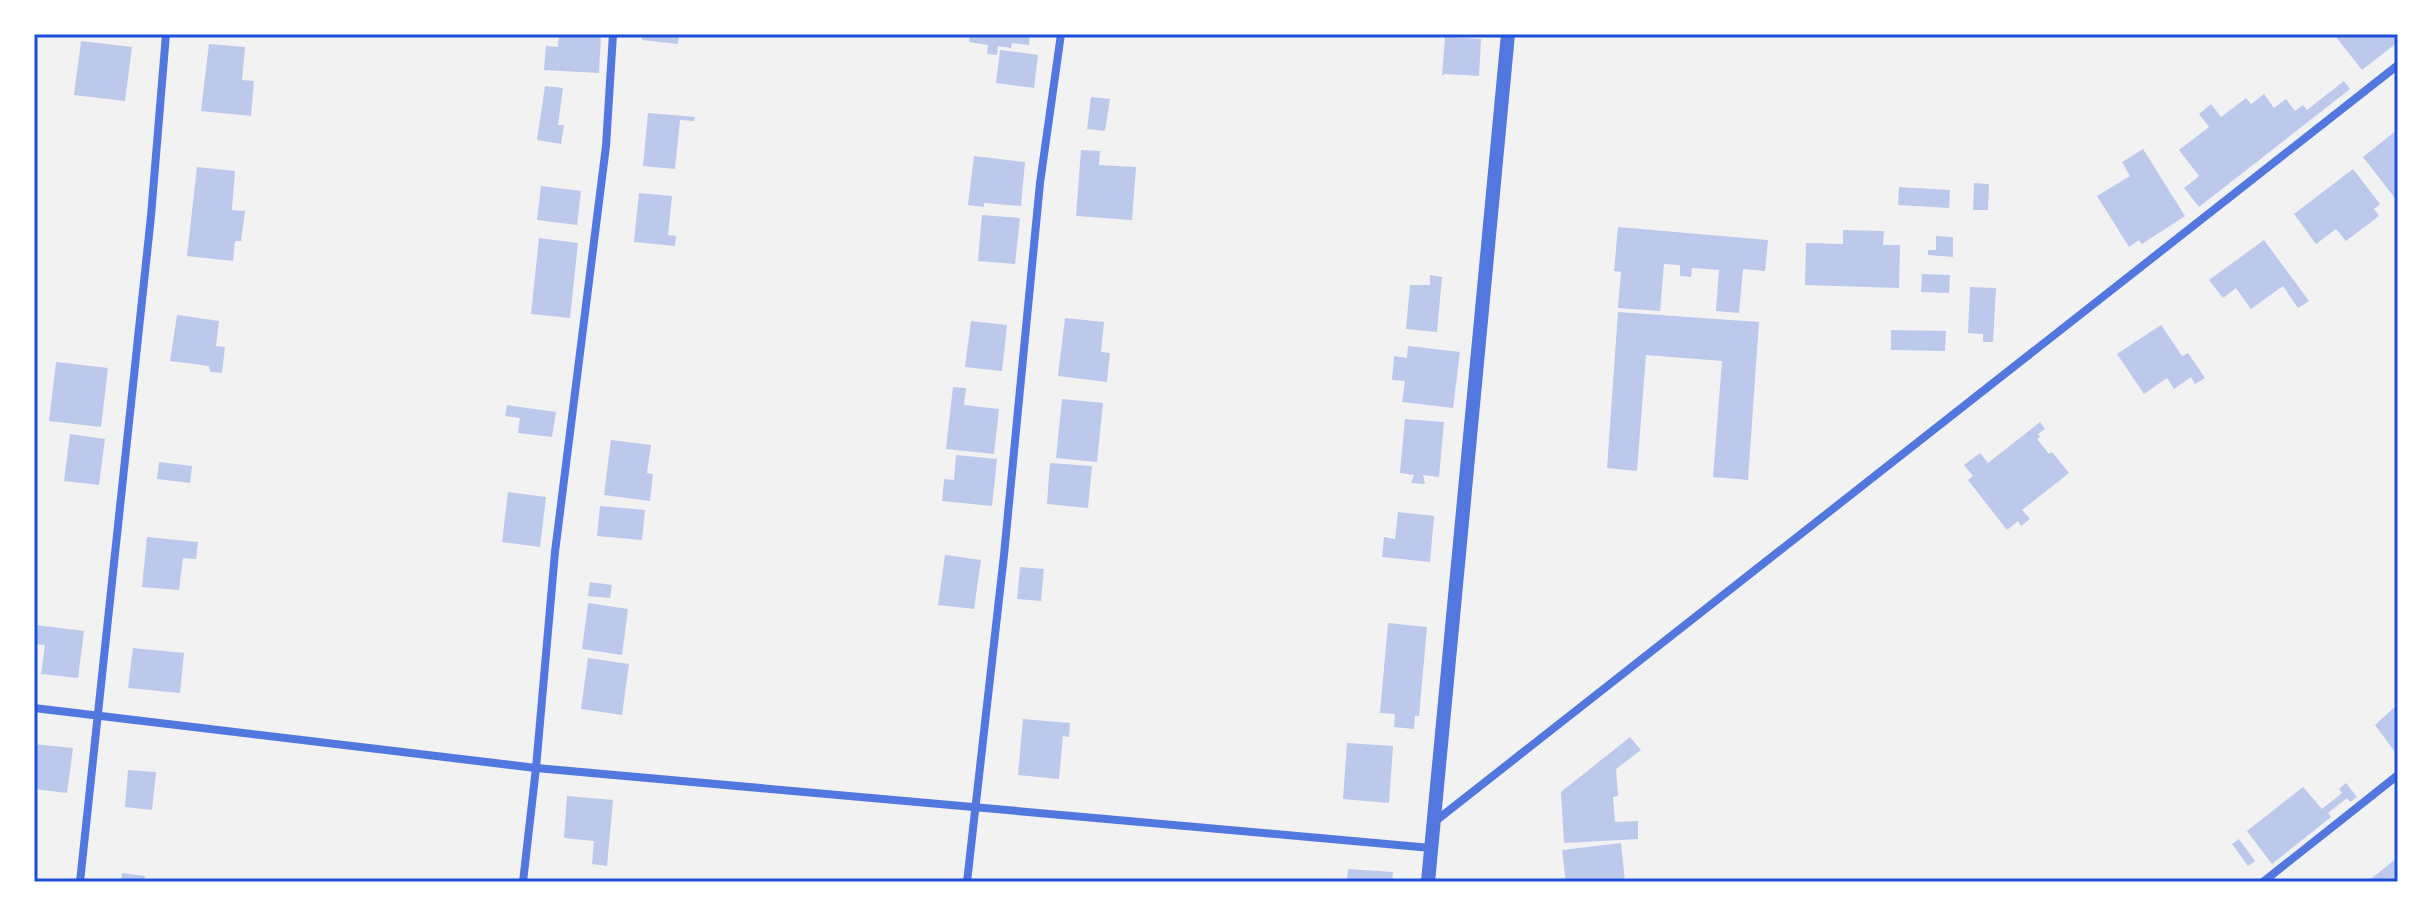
<svg xmlns="http://www.w3.org/2000/svg" width="2432" height="916" viewBox="0 0 2432 916" font-family="'Space Grotesk',sans-serif">
  <rect width="100%" height="100%" fill="#f2f2f2"/>
  <g fill="#bdc9ec">
    <polygon points="559,34 601,34 599,73 544,70 546,46 558,47"/>
    <polygon points="643,34 679,34 678,44 642,40"/>
    <polygon points="970,34 1030,34 1029,45 1012,43 1011,48 998,46 997,55 987,54 988,45 969,42"/>
    <polygon points="2340,34 2398,34 2398,42 2362,70 2336,37"/>
    <polygon points="1445,37 1481,39 1479,76 1445,74 1442,76"/>
    <polygon points="81,41 132,47 125,101 74,95"/>
    <polygon points="209,44 245,47 242,80 254,81 251,116 201,111"/>
    <polygon points="1000,50 1038,55 1034,88 996,83"/>
    <polygon points="2344,81 2350,89 2199,207 2184,188 2199,176 2179,150 2209,127 2199,114 2211,104 2221,117 2246,98 2251,104 2264,94 2274,108 2286,99 2295,111 2303,105 2307,110"/>
    <polygon points="545,86 563,88 558,125 564,125 561,144 537,140"/>
    <polygon points="1091,97 1110,99 1105,131 1087,129"/>
    <polygon points="648,113 695,117 694,121 680,120 675,169 643,166"/>
    <polygon points="2398,129 2398,202 2363,157"/>
    <polygon points="2143,149 2185,216 2142,244 2139,240 2129,247 2097,196 2130,176 2122,162"/>
    <polygon points="1081,150 1100,151 1099,165 1136,167 1132,220 1076,216"/>
    <polygon points="974,156 1025,162 1021,206 984,203 984,207 968,205"/>
    <polygon points="197,167 235,171 232,210 245,211 241,241 235,241 233,261 187,256"/>
    <polygon points="2353,169 2380,204 2374,209 2379,216 2346,241 2336,229 2316,244 2294,214"/>
    <polygon points="1974,183 1989,184 1988,210 1973,210"/>
    <polygon points="541,186 581,191 577,225 537,220"/>
    <polygon points="1899,187 1950,190 1949,208 1898,205"/>
    <polygon points="639,193 672,196 668,235 676,236 675,246 634,242"/>
    <polygon points="982,215 1020,218 1015,264 978,261"/>
    <polygon points="1618,227 1768,240 1765,271 1743,269 1739,313 1716,311 1719,270 1692,268 1691,277 1680,276 1680,265 1664,264 1660,311 1618,308 1621,272 1614,271"/>
    <polygon points="1843,230 1884,231 1883,245 1900,245 1899,288 1805,285 1806,243 1843,244"/>
    <polygon points="1936,236 1953,237 1953,257 1928,255 1928,250 1936,250"/>
    <polygon points="539,238 578,243 570,318 531,314"/>
    <polygon points="2264,240 2309,301 2298,308 2283,286 2251,309 2236,288 2223,298 2209,280"/>
    <polygon points="1922,274 1950,275 1949,293 1921,292"/>
    <polygon points="1430,275 1442,277 1437,332 1406,329 1410,285 1430,285"/>
    <polygon points="1970,287 1996,288 1993,342 1983,342 1983,334 1968,333"/>
    <polygon points="1618,312 1759,322 1748,480 1713,477 1722,361 1646,355 1637,471 1607,468"/>
    <polygon points="177,315 219,321 216,346 225,347 222,373 210,372 209,366 170,361"/>
    <polygon points="1065,318 1104,322 1101,352 1110,353 1107,382 1058,376"/>
    <polygon points="971,321 1007,325 1002,371 965,367"/>
    <polygon points="2161,325 2182,356 2188,353 2205,378 2195,384 2191,377 2174,389 2167,378 2144,394 2117,354"/>
    <polygon points="1891,330 1946,331 1945,351 1891,350"/>
    <polygon points="1408,346 1460,352 1453,408 1402,402 1405,381 1392,380 1394,356 1407,358"/>
    <polygon points="56,362 108,368 101,427 49,421"/>
    <polygon points="953,387 966,388 964,405 999,409 994,454 946,449"/>
    <polygon points="1062,399 1103,403 1097,462 1056,458"/>
    <polygon points="507,405 556,412 552,437 518,433 520,418 505,416"/>
    <polygon points="1405,419 1444,422 1439,477 1423,475 1425,484 1411,483 1414,475 1400,473"/>
    <polygon points="2040,422 2045,429 2038,434 2040,437 2037,439 2049,454 2052,452 2069,473 2022,510 2030,519 2021,526 2018,521 2007,530 1968,480 1973,476 1964,465 1980,453 1988,463"/>
    <polygon points="70,434 105,439 99,485 64,481"/>
    <polygon points="611,440 651,445 647,473 653,474 650,501 604,495"/>
    <polygon points="956,455 997,459 992,506 942,501 944,479 954,480"/>
    <polygon points="159,462 192,466 190,483 157,479"/>
    <polygon points="1050,463 1092,466 1088,508 1047,504"/>
    <polygon points="508,492 546,497 540,547 502,542"/>
    <polygon points="600,506 645,510 642,540 597,536"/>
    <polygon points="1398,512 1434,516 1430,562 1382,557 1384,537 1395,539"/>
    <polygon points="147,537 198,542 196,559 183,558 179,590 142,587"/>
    <polygon points="945,555 981,560 974,609 938,605"/>
    <polygon points="1020,567 1044,569 1041,601 1017,599"/>
    <polygon points="590,582 612,585 610,598 588,596"/>
    <polygon points="588,603 628,609 622,655 582,649"/>
    <polygon points="1388,623 1427,627 1419,716 1415,716 1414,729 1394,727 1395,714 1380,713"/>
    <polygon points="36,625 84,631 78,678 41,674 45,645 34,644"/>
    <polygon points="133,648 184,653 180,693 128,688"/>
    <polygon points="588,658 629,664 622,715 581,709"/>
    <polygon points="2398,704 2398,756 2375,725"/>
    <polygon points="1023,719 1070,723 1069,737 1063,736 1059,779 1018,775"/>
    <polygon points="1630,737 1641,750 1616,769 1618,796 1613,797 1615,822 1638,821 1638,839 1564,843 1561,792"/>
    <polygon points="1347,743 1393,746 1389,803 1343,799"/>
    <polygon points="34,744 73,748 67,793 34,789"/>
    <polygon points="128,770 156,772 152,810 125,807"/>
    <polygon points="2346,783 2357,797 2350,802 2347,798 2328,813 2331,817 2272,864 2247,831 2303,787 2322,809 2342,793 2339,789"/>
    <polygon points="567,796 613,800 607,866 592,864 594,841 564,838"/>
    <polygon points="2239,839 2255,861 2248,866 2232,844"/>
    <polygon points="1621,843 1625,882 1566,882 1562,850"/>
    <polygon points="2398,857 2398,882 2367,882"/>
    <polygon points="1348,869 1393,872 1392,882 1347,882"/>
    <polygon points="122,873 145,876 144,882 121,882"/>
  </g>
  <g fill="none" stroke-linecap="round" stroke-linejoin="round">
    <g stroke="#5277de" stroke-width="8">
      <polyline points="34,708 536,768 1431,848"/>
      <polyline points="1433,823 2398,65"/>
      <polyline points="80,882 151,216 166,34"/>
      <polyline points="523,882 536,768 555,552 606,146 613,34"/>
      <polyline points="967,882 1004,555 1040,183 1061,34"/>
      <polyline points="2263,882 2398,775"/>
    </g>
    <polyline stroke="#5277de" stroke-width="14" points="1428,882 1508,34"/>
  </g>
  <rect width="2432" height="916" fill="none" stroke="#ffffff" stroke-width="72"/>
  <rect x="36" y="36" width="2360" height="844" fill="none" stroke="#1d4ed8" stroke-width="3"/>
</svg>
